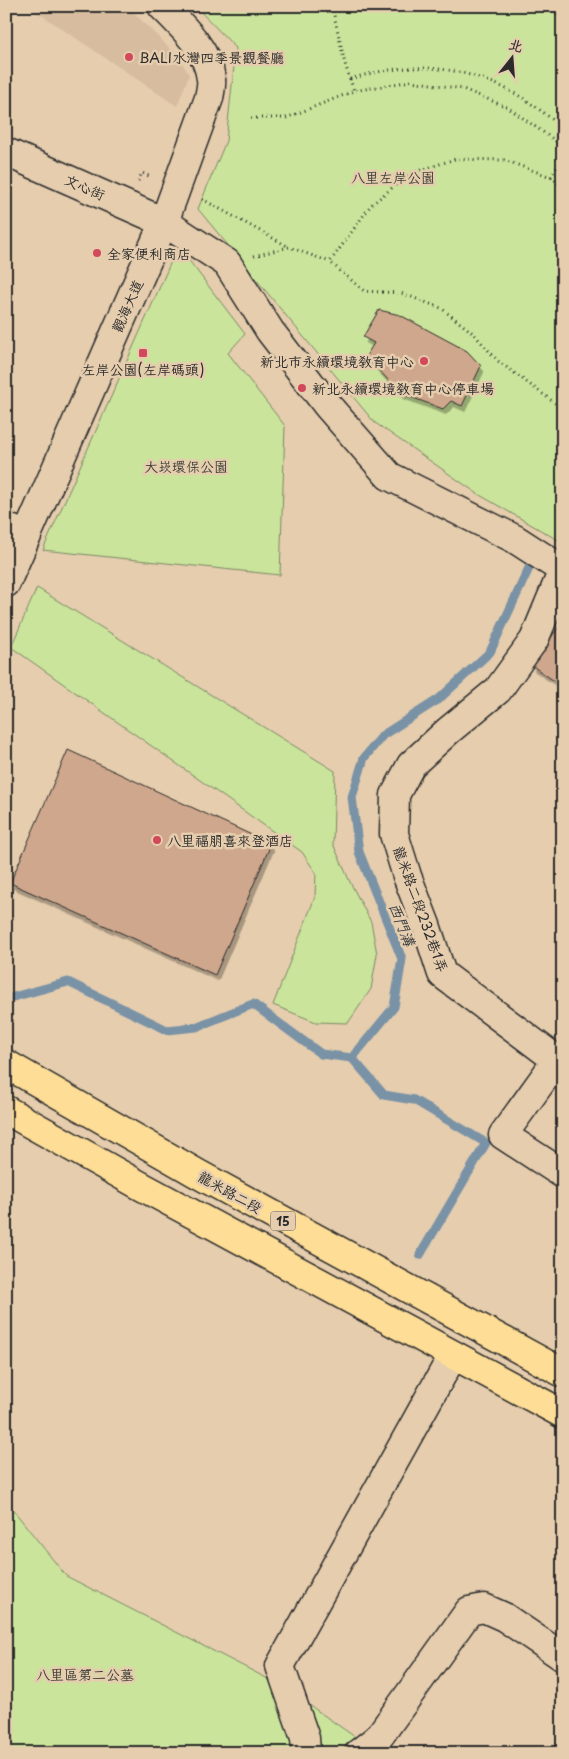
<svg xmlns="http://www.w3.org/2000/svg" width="569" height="1759" viewBox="0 0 569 1759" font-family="'Playpen Sans','LXGW WenKai TC',sans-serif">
  <defs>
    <filter id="shadow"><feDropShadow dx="3" dy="5.5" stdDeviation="0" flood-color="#0004"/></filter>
  </defs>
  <rect width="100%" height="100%" fill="#e5cdae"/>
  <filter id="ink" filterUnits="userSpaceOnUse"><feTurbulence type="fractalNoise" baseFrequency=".02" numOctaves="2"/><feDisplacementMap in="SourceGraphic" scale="10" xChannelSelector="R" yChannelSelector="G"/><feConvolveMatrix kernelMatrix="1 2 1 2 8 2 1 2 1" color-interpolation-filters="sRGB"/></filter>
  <g filter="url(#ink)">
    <polygon fill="#d7bc9f" points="28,6 127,6 180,59 189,75 177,106"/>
    <g fill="#cae49b" stroke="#7a8863">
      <polygon points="195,6 544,6 563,18 563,543 478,494 374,422 198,209 226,141 236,48"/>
      <polygon points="178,246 245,334 228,353 285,426 280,575 43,550"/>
      <polygon points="37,588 335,771 333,844 350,882 371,922 377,954 371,989 348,1023 316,1022 273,1005 315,897 316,873 302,852 11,647"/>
      <polygon points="6,1501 66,1576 282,1686 355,1737 343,1753 6,1753"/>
    </g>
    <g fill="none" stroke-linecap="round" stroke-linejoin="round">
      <g stroke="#7992a6" stroke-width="9">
        <polyline points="6,999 68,982 167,1030 196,1027 253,1004 321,1054 352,1058 394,1007 402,959 359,852 352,797 364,758 383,735 439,699 490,652 529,568"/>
        <polyline points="352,1058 384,1095 414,1100 486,1143 420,1255"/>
      </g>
    </g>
    <g fill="#cfa78c" stroke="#2b2b2b" filter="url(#shadow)">
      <polygon points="379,310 400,315 467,351 481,366 462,406 451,401 443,409 400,393 366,356 374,343 363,337"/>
      <polygon points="563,621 563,687 531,665"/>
      <polygon points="68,750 271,844 215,975 10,883"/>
    </g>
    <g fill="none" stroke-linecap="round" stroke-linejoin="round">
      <g stroke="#2b2b2b" stroke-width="31">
        <g id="minor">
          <polyline points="6,152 164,222 227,263 270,331 327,405 389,476 515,539 563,570"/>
          <polyline points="6,527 27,536"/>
          <polyline points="563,570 534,640 498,690 448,731 411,765 395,795 394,834 407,876 426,925 442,974 557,1060 503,1135 563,1174"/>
          <path d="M6 583 164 222 209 98C210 92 212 85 211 79 208 50 182 26 162 6"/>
          <polyline points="306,1753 305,1738 280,1666 453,1355"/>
          <polyline points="359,1753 378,1738 469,1611 484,1608 504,1617 563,1657"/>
        </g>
      </g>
      <g stroke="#2b2b2b" stroke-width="31">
        <g id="major">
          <polyline points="6,1064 198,1174 563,1373"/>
          <polyline points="6,1110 141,1186 563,1414"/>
        </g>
      </g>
      <g stroke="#2b2b2b" stroke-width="3" stroke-dasharray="1 4" stroke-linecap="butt">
        <polyline points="332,6 345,64 354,91"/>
        <path d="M350 79C409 61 461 64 516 94 532 103 547 116 563 127"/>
        <polyline points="251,118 286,118 354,91 411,81 463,89 507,107 563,146"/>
        <polyline points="551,177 563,158"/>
        <polyline points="138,181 142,173 151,177"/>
        <polyline points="563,187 551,177 504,160 455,159 409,174 371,205 330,262 364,291 401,293 441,308 473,333 498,361 563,409"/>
        <polyline points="202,199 289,247"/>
        <polyline points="254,256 289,247 330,262"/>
      </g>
      <use href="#minor" stroke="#e5cdae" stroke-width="28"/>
      <use href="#major" stroke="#fedd96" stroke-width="28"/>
    </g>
  </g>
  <g fill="#d1495b" stroke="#e5cdae" stroke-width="2">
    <circle cx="129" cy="57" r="5"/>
    <circle cx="97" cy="253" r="5"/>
    <rect x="138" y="348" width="10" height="10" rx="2.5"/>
    <circle cx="424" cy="361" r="5"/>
    <circle cx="302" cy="388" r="5"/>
    <circle cx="157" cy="840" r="5"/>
  </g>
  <g text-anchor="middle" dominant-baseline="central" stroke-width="5" stroke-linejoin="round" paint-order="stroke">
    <rect fill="#e5cdae" stroke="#635c52" stroke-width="1" x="270.5" y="1211.5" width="25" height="19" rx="4"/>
    <g font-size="12" font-weight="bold" fill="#2b2b2b">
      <text x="283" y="1221">15</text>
    </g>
    <g font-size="14" fill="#2b2b2b" stroke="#e5cdae" text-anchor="start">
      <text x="139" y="57">BALI水灣四季景觀餐廳</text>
      <text x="107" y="253">全家便利商店</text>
      <text x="414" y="361" text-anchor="end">新北市永續環境教育中心</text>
      <text x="143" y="369" text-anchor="middle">左岸公園(左岸碼頭)</text>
      <text x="312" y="388">新北永續環境教育中心停車場</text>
      <text x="167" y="840">八里福朋喜來登酒店</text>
    </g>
    <g font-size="14" fill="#3b3e36" stroke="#e5cdae">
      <text x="393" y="177">八里左岸公園</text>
      <text x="186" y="466">大崁環保公園</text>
      <text x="85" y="1674">八里區第二公墓</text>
    </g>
    <g font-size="14" fill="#2b2b2b" stroke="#e5cdae">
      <text transform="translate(85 187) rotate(24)">文心街</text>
      <text transform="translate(127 306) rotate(-66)">觀海大道</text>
      <text transform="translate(421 909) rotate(70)">龍米路二段232巷1弄</text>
      <text transform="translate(230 1192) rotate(29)">龍米路二段</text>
    </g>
    <g font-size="15" font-style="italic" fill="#383c40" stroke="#e5cdae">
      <text transform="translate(403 924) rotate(68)">西門溝</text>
    </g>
  </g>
  <rect width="569" height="1759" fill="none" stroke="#e5cdae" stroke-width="25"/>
  <rect x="12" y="12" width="544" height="1734" fill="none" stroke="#2b2b2b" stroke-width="2" filter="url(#ink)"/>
  <g transform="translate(512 58) rotate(17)" stroke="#e5cdae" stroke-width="4" paint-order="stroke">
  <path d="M0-4L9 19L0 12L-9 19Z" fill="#2b2b2b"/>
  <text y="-8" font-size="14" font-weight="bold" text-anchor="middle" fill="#2b2b2b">北</text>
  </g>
</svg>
